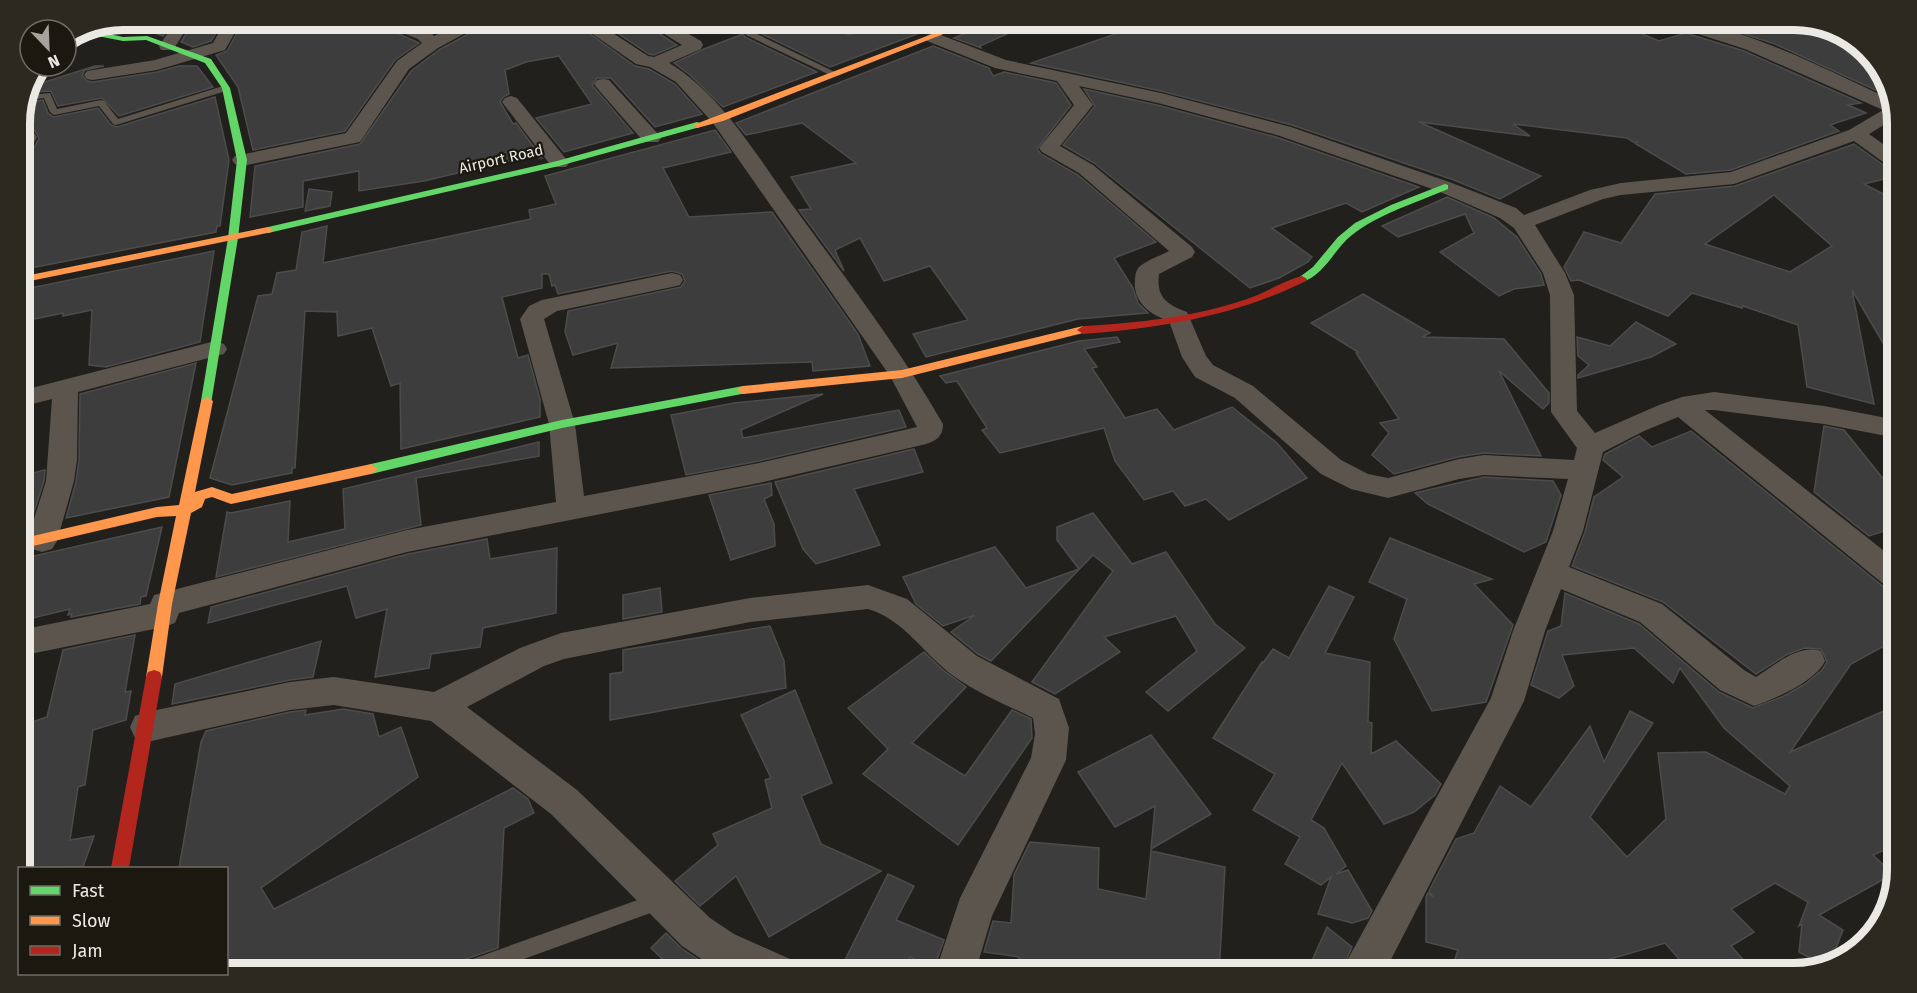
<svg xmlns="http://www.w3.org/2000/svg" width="1917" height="993" viewBox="0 0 1917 993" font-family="'Fira Sans',sans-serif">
  <rect width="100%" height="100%" fill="#22201c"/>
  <g fill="#3e3d3d" stroke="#4d4c4c" stroke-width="1.5" fill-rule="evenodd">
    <polygon points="123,20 170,20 169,27 163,36 147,30 123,31 99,26"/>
    <polygon points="190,20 224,20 211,41 193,47 181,42 189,29"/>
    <polygon points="244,20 393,20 399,34 419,43 395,60 345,131 253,150 238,87 216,55 227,51"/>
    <polygon points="413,20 463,20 435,33 431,29 415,24"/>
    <polygon points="488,20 522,20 534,25 545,21 568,32 582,28 635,66 649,69 675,84 702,114 655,127 611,78 597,78 592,85 633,133 564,152 536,118 592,104 559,56 526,62 505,70 509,94 503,97 500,102 513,124 516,123 542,158 539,158 537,154 424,181 359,191 359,171 303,181 303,207 250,217 255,166 360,144 411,71 439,50 485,25"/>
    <polygon points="618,20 643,20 646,25 677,45 654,55 649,54 602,23"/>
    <polygon points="784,20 816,20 849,35 887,20 900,23 908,20 954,20 830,67 758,32"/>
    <polygon points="986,20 1038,20 980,46 981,48 954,38 983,26"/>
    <polygon points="1156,20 1634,20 1635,31 1659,41 1686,33 1744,51 1861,103 1848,105 1866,113 1830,125 1839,131 1731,170 1686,174 1636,144 1637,142 1635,143 1627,138 1513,124 1530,136 1419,122 1541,176 1500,199 1454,180 1292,125 1161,91 1031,63"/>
    <polygon points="1730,20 1757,20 1763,22 1783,20 1793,24 1800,21 1840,30 1858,47 1845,50 1850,52 1847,53 1881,67 1891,97 1775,44 1714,24"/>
    <polygon points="743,34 745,37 817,72 723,107 690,75 674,63 704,49"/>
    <polygon points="933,46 989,68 993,76 1004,72 1056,83 1071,105 1037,149 1041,154 1078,175 1156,242 1114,258 1133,288 1138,303 1148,313 1078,319 926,357 913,334 968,320 930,266 884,281 860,238 835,250 844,271 799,210 811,209 791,177 856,163 802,123 746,135 736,123"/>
    <polygon points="95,66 104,66 85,70 82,75 87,81 93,82 157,72 179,66 197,66 213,87 119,116 102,98 58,106 51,91 33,92 35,85"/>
    <polygon points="1084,89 1157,105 1276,137 1419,187 1362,212 1346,203 1272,228 1312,257 1308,262 1279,278 1250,288 1094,163 1063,145 1095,106"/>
    <polygon points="215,97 229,160 220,226 217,226 216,232 20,270 20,160 29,157 39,138 35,131 20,125 29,102 43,100 48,113 54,117 98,108 111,125 117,127"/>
    <polygon points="715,130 731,152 663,168 689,217 772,212 858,334 870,366 813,371 812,362 611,368 618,343 573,355 565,332 568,311 681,287 685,281 682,274 672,271 558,294 555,285 552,286 549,274 542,274 542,288 502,297 518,358 528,355 540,399 540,417 401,449 400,383 391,386 372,328 338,336 337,312 305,311 295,468 292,468 292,473 232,485 210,478 258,296 272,294 277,273 296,270 302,232 327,226 323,263 531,219 529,210 556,204 545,176"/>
    <path d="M1854 144 1889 169 1897 171V176L1864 184 1897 201V367L1852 290 1874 404 1807 387 1798 325 1743 306 1742 308 1692 293 1668 316 1579 280 1571 281 1564 267 1584 232 1621 243 1655 194 1735 186ZM1774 195 1832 246 1790 272 1705 244Z"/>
    <polygon points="309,189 332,192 330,206 305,211"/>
    <polygon points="1447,197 1494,218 1517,237 1541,274 1544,285 1514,289 1499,296 1440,252 1474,233 1465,214 1398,237 1382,226"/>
    <polygon points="214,251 200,342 106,367 89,365 92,310 63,316 63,313 20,322 20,290"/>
    <polygon points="1363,294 1430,333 1422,337 1504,339 1549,393 1549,403 1543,409 1499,371 1541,456 1484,453 1458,457 1394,474 1372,455 1389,433 1380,423 1399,419 1356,353 1358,352 1311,323"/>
    <polygon points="1636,322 1676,344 1651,357 1578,378 1578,375 1589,365 1578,356 1577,337 1610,346"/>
    <polygon points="1117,337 1120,342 1084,349 1097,367 1092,368 1125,418 1157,409 1174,430 1232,407 1277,443 1307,478 1229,520 1206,499 1185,506 1173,491 1144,500 1115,461 1104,428 1000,453 982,430 987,428 957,381 946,383 940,376 1079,341"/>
    <polygon points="196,363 169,497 66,518 76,482 79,460 80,394"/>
    <polygon points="823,394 741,430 743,438 899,410 906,427 759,461 686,475 671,415 734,403"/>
    <polygon points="1824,426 1844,430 1885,481 1897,475 1897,527 1869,536 1814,492"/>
    <polygon points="1691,431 1885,588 1897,592 1897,660 1882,647 1851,664 1790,752 1884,711 1897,724 1898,844 1873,855 1893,874 1819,915 1843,930 1830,963 1823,965 1799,952 1802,924 1799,926 1808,902 1775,883 1731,909 1754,932 1731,946 1756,974 1692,974 1665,943 1559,974 1450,974 1458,950 1426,942 1426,897 1428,893 1433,897 1429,891 1456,839 1474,833 1500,786 1531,807 1590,726 1604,762 1630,711 1653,723 1590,817 1627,857 1666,819 1658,753 1706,752 1785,794 1790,786 1724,728 1680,668 1673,683 1634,648 1562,655 1574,686 1559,698 1531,685 1548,631 1561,626 1565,593 1639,624 1719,692 1753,708 1784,696 1805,684 1822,670 1827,662 1821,649 1804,648 1786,655 1756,674 1663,602 1572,566 1585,532 1594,497 1623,477 1603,460 1605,454 1639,436 1652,447"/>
    <polygon points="539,442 539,456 416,478 421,525 216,577 227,512 231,513 290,501 288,542 345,529 343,489"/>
    <polygon points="914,449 923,472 854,489 880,545 816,564 803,549 775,482"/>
    <polygon points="45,470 44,481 29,527 20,529 20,476"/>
    <polygon points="1484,477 1553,481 1561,495 1546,542 1524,552 1428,504 1415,493"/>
    <polygon points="771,483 772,495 764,499 774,524 775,546 731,560 709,495"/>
    <polygon points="1093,513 1132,564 1166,552 1215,624 1245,648 1168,711 1146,692 1197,651 1176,616 1104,637 1120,652 1055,694 1032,682 1113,571 1093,555 991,661 978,654 951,632 975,615 943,626 916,604 903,577 995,547 1026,588 1079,569 1057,540 1057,527"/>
    <polygon points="162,527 146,596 141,597 140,604 71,617 72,614 68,615 70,609 20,621 20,559"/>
    <polygon points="1390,538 1492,579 1474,584 1513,625 1486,702 1432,711 1394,639 1407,599 1369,582"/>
    <polygon points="487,539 490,559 557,548 556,613 483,628 480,647 431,654 429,668 375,677 387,609 356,618 347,586 208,623 211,607 408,554"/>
    <polygon points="1329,586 1354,597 1325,653 1370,662 1368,722 1372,723 1371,754 1396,741 1441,784 1435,795 1414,812 1384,824 1342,763 1311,820 1324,828 1346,866 1336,874 1348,870 1372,911 1368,918 1352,923 1318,914 1331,877 1321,885 1285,864 1300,837 1253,810 1275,774 1213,738 1262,662 1263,663 1273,649 1289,658"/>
    <polygon points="660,588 662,612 623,619 623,595"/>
    <polygon points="770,626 784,661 786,688 610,720 610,674 623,672 623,650"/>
    <polygon points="135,635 125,692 131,691 126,720 93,730 85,785 78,787 70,840 94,836 83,867 20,868 20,726 47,717 63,650"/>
    <polygon points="321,641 313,677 290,680 172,704 175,684"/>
    <polygon points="924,652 943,670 966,687 912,743 965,776 1012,710 1031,719 1032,738 958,845 863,774 888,749 848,708"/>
    <polygon points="795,690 832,783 801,796 821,844 881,871 769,937 736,876 700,906 675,881 718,845 713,834 772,808 765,780 771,778 741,715"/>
    <polygon points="343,709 373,714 379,737 401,727 418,777 261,888 274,909 513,788 528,799 534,813 504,828 498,948 466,959 463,974 374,974 373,965 341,974 226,974 226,868 179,868 201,742 206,731 290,712 306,710 305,715"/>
    <polygon points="1151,735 1211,814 1151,849 1155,806 1115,827 1078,772"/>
    <polygon points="1030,842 1099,848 1098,889 1146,899 1151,851 1225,867 1219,974 1017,974 1019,957 984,952 993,921 1011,923 1014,875"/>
    <polygon points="888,874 914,886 896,920 944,940 934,968 910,957 903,974 838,974"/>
    <polygon points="1327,927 1352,947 1340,974 1306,974"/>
    <polygon points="666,933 681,948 705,964 727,974 678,974 651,948"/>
  </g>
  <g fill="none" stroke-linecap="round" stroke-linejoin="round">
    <g fill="#5b554d" fill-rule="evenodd">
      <polygon points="742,20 750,20 751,27 772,20 782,20 753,32 839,74 832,76 746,35"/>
      <polygon points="226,85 230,88 229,90 116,125 113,124 99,106 54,115 50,112 44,98 27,100 30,95 50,93 57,109 101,100 104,101 118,119"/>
      <polygon points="660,892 667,895 669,901 667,907 485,973 465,973 467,961"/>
    </g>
    <g fill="#5b554d" fill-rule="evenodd">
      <polygon points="172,20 188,20 187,28 173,50 161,50 159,46 171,28"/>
      <polygon points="226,20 242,20 225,50 157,70 93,80 87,79 84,75 87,71 155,60 213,43"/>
      <polygon points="395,20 411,20 413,26 430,31 434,36 467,20 486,20 484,23 438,48 409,69 360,142 242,166 235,164 232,160 235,156 346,133 397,61 422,43 418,39 400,32"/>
      <path d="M590 20 596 22 648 56 654 57 682 45 647 23 645 20H664L701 41 703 45 701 49 669 63C722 94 760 161 796 210 847 280 900 349 943 424 943 438 934 442 922 445L759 483 407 552 179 613 175 623 164 627 20 656V630L150 604 154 595 165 592 407 530 556 502 549 424 520 319 529 306 542 300 672 273 680 275 683 280 680 285 672 287 557 311 544 319 575 424 584 496 759 463 917 427 890 376 713 123 676 82 650 67 636 64 584 28 582 25 584 22Z"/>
      <path d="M1653 20C1719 12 1830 72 1892 100L1897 117 1869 134 1897 154V169L1890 167 1854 141 1734 184 1621 195 1603 199 1535 225 1565 273 1574 295 1577 411 1595 433 1659 405 1682 397 1714 392 1824 406 1897 420V438L1824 424 1714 410H1705L1897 561V590L1886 586 1678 417 1644 431 1603 452 1583 531 1569 567 1662 604 1744 670 1756 677C1775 665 1798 644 1821 651L1825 661C1815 682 1776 698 1754 706L1720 690 1640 622 1561 589 1545 631 1524 701 1384 973H1342L1348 959 1491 698 1513 631 1553 531 1568 479 1484 475 1459 479 1388 498 1351 489 1321 474 1235 398 1195 377 1182 357 1169 321C1150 315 1133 302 1135 281 1135 276 1136 270 1139 267 1147 260 1160 256 1169 251L1079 173 1042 152 1039 148 1074 105 1057 81 995 68 927 41 925 37 933 32 1006 60 1161 93 1291 127 1452 183 1516 208 1524 215 1590 190 1621 183 1731 172 1849 130 1883 110 1745 49 1689 31 1655 23ZM1079 86 1158 103 1277 135 1438 191 1500 218 1514 228 1543 273 1550 295 1551 412 1577 448 1574 460 1484 455 1459 459 1388 478 1368 474 1341 460 1253 386 1213 365 1206 356 1187 312C1167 305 1156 297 1159 274L1192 257 1195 252 1192 247 1093 165 1060 146 1093 105Z"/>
      <polygon points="603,79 609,80 658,134 661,138 658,142 644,142 597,88 594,84 597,80"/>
      <polygon points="511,96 517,98 566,159 569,163 566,167 552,167 502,102 505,98"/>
      <polygon points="20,127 34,133 37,137 27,156 20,158"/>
      <polygon points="215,341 224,344 227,349 224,354 78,392 77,460 74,481 57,541 52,549 42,552 32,549 27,541 46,481 52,399 20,407 20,391"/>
      <path d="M868 585 907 599 977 656 1059 699 1069 728 1066 760 992 916 975 973H935L960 898 1031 758 1035 734 1033 718C1007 705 979 694 955 677 925 656 904 619 868 609L750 622 564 659 544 666 467 707 577 790 710 918 734 934 790 959 796 973H731L706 962 682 946 551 814 431 721 334 705 290 710 147 742 135 738 130 727 135 716 147 712 290 682 334 677 434 692 520 648 561 633 750 598Z"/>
    </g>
    <g fill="#63d668" fill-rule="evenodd">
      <polygon points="82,28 123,37 147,36 211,59 230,88 247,160 238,238 211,404 207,405 201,401 228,238 237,160 222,88 205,63 146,40 123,41 77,32"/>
      <polygon points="697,122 700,123 700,127 559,166 268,233 263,230 268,227 557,161"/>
      <path d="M1445 184 1448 185V189C1416 203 1380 213 1352 235 1334 249 1325 275 1302 282L1297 279 1313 267 1338 237 1355 223 1391 205Z"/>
      <polygon points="743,386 749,390 747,393 562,428 371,474 364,469 371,464 562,420"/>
    </g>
    <g fill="#ff974d" fill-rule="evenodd">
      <polygon points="969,20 979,20 723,121 697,128 693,125"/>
      <polygon points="268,227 273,230 272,232 20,283 20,277"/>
      <polygon points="1083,326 1087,328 1087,332 902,378 743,394 737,390 743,386 902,370"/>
      <polygon points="207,397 213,401 195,492 212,487 232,494 371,464 378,469 371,474 231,504 212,497 205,499 202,507 191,513 172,604 162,677 160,682 154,684 148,682 146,677 158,604 176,516 157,517 20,549 20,539 157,507 179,505 201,401"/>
    </g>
    <g fill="#b3261e" fill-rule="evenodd">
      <path d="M1302 276 1307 279 1306 281C1235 316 1161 328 1083 334L1077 330 1083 326C1138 323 1194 317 1247 299 1265 293 1283 281 1302 276Z"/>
      <polygon points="154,670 160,672 162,677 129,868 111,868 146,677 148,672"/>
    </g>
  </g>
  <g text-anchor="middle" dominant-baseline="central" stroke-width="4.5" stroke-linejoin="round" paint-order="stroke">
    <g font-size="15" fill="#ebe9e3" stroke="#1b1810">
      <text transform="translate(501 159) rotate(-13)">Airport Road</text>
    </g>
  </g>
  <path d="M0 0H1917V993H0ZM123 30H1794A93 93 0 0 1 1887 123V870A93 93 0 0 1 1794 963H123A93 93 0 0 1 30 870V123A93 93 0 0 1 123 30Z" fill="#2c2921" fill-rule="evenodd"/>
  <path fill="none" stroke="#ebe9e3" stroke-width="8" d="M123 30H1794A93 93 0 0 1 1887 123V870A93 93 0 0 1 1794 963H123A93 93 0 0 1 30 870V123A93 93 0 0 1 123 30Z"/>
  <rect x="18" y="867" width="210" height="108" fill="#1b1810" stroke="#6e6c64" stroke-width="1.5"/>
  <rect x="30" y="886" width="30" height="9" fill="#63d668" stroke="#6e6c64" stroke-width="1.5"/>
  <text x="72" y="897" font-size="18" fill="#ebe9e3">Fast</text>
  <rect x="30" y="916" width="30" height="9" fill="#ff974d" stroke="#6e6c64" stroke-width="1.5"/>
  <text x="72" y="927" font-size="18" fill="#ebe9e3">Slow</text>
  <rect x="30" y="946" width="30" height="9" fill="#b3261e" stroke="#6e6c64" stroke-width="1.5"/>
  <text x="72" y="957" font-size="18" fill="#ebe9e3">Jam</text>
  <g transform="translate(48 48) rotate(157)"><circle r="28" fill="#1b1810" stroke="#6e6c64" stroke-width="1.5"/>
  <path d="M0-4.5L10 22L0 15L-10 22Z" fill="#a5a39d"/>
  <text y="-9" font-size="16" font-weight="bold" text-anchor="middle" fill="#ebe9e3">N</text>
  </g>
</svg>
